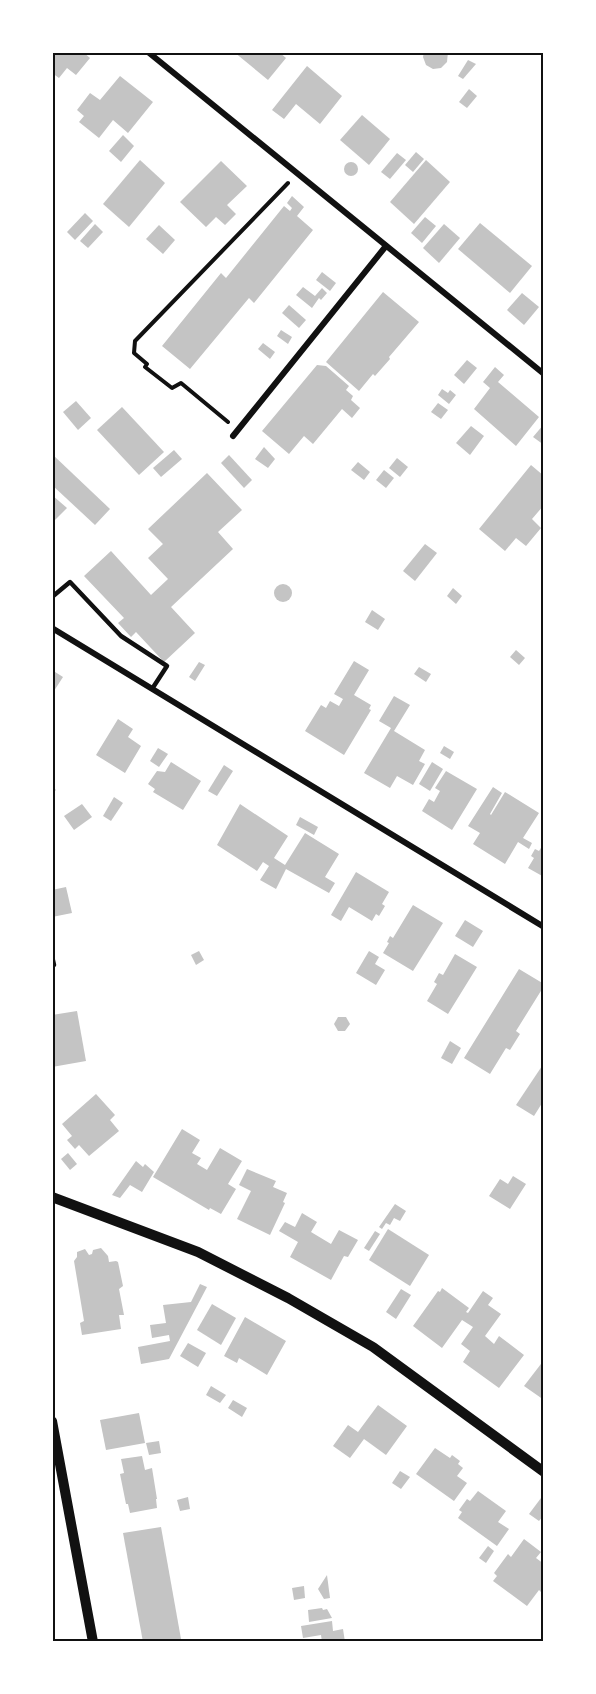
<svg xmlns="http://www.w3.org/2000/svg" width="596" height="1694" viewBox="0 0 596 1694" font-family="'Sofia Sans Condensed',sans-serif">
  <rect width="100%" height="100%" fill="#fff"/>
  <g fill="#c4c4c4">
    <polygon points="52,52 83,52 90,58 76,75 67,68 59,78 52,73"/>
    <polygon points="234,52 279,52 286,58 268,80"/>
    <polygon points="424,52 448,52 447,62 441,68 433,69 426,65 423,57"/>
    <polygon points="468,60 476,64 463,79 458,76"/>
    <polygon points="307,66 342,96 320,124 296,104 284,119 272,110"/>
    <polygon points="120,76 153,102 128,133 113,120 99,138 79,122 84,116 77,110 90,93 100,100"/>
    <polygon points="469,89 477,96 467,108 459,102"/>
    <polygon points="362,115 390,139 369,165 340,140"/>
    <polygon points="123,135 134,146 121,162 109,151"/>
    <polygon points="416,152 424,159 413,172 405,165"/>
    <polygon points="397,153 406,160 390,179 381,172"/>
    <polygon points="140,160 165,183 129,227 103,204"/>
    <polygon points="426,160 450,182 414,224 390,202"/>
    <polygon points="221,161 247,186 227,205 236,214 225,225 216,217 206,227 180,202"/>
    <circle cx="351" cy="169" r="7"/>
    <polygon points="292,196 304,207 297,216 313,230 254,303 249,298 190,369 162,346 221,273 226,278 284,206 290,211 292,208 287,203"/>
    <polygon points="85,213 93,221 75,240 67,232"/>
    <polygon points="425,217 436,226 422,243 411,233"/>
    <polygon points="480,223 532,266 510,293 458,249"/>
    <polygon points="95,224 103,232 88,248 80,241"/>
    <polygon points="444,224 460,238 439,263 423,248"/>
    <polygon points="159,225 175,240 163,254 146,239"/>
    <polygon points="322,272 336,283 330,291 316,280"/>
    <polygon points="303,287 315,296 322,288 327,293 321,300 319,298 312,308 296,295"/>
    <polygon points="383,292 419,322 389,357 390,359 375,376 373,374 359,391 326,362"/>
    <polygon points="522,293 539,307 524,325 507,310"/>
    <polygon points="289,305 306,320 299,328 282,313"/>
    <polygon points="281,330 292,337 288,344 277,336"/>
    <polygon points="263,343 275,352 270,359 258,349"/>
    <polygon points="467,360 477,368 464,384 454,375"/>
    <polygon points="317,365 326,366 349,386 346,390 353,396 351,400 360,408 352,418 342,409 313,444 304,436 289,454 262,431"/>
    <polygon points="495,367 504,375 498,382 539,417 516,446 474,409 490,388 483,382"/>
    <polygon points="442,389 448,393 450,390 456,395 449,404 438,395"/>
    <polygon points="76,401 91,418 78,430 63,412"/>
    <polygon points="438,403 448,410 441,419 431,412"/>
    <polygon points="122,407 164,452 139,475 97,430"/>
    <polygon points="544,424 544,445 533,437"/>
    <polygon points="471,426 484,436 470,455 456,443"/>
    <polygon points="264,447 275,459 268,468 255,459"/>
    <polygon points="174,450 182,459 161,477 153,468"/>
    <polygon points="52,454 110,509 95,525 52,485"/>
    <polygon points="229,455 252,480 244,488 221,463"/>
    <polygon points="397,458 408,467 400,477 389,468"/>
    <polygon points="358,462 370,472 364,480 351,470"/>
    <polygon points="531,465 544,476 544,505 532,519 541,528 526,546 516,538 505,551 479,529"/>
    <polygon points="384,470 394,478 386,488 376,480"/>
    <polygon points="207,473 242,510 218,532 233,549 171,607 195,633 164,662 136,632 131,637 118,623 124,618 84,576 111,551 151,595 168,579 148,558 163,544 148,529"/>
    <polygon points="52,495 67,508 52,523"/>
    <polygon points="425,544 437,553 415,581 403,571"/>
    <circle cx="283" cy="593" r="9"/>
    <polygon points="453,588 462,596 456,604 447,596"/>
    <polygon points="372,610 385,619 378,630 365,622"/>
    <polygon points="516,650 525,658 519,665 510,657"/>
    <polygon points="354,661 369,670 354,695 371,705 369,709 371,710 344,755 305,731 321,705 326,708 330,701 339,706 343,699 334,694"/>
    <polygon points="199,662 205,665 195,681 189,677"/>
    <polygon points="419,667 431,674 426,682 414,674"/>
    <polygon points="52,670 63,677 52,694"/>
    <polygon points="394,696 410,705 394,731 425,750 419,761 425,764 413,785 397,776 390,788 364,773 391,728 379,721"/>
    <polygon points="118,719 133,729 128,737 141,746 125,773 96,755"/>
    <polygon points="444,746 454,752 450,759 440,753"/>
    <polygon points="158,748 168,754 159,767 150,761"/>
    <polygon points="171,762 201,781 183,810 153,792 155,789 148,784 157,771 165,772"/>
    <polygon points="432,762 443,769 430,791 419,784"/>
    <polygon points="224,765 233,771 217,796 208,791"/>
    <polygon points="446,771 477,789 452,830 422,811 429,799 434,802 440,791 435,788"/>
    <polygon points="493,787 502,793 490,814 491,815 505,792 539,813 523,838 532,843 529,849 518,842 505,864 473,844 480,833 468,826"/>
    <polygon points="114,797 123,803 111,821 103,816"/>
    <polygon points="82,804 92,817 74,830 64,816"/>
    <polygon points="240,804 288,836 274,858 285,865 305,833 339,854 325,877 335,883 329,893 286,869 276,889 260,880 269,866 263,862 257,871 217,845"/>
    <polygon points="300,817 318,827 314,835 296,825"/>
    <polygon points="544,843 544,877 528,868 534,858 531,856 535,849 539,851"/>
    <polygon points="356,872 389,892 382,904 385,906 379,916 376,914 372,921 349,907 341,921 331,915"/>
    <polygon points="66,887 72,913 52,917 52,890"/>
    <polygon points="413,905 443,923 413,971 383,953 389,943 387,942 390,936 393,938"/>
    <polygon points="465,920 483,931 473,947 455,936"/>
    <polygon points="199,951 204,960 196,965 191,955"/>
    <polygon points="369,951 379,957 375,964 385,970 376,985 356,973"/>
    <polygon points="455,954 477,967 448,1014 427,1001 437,984 434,982 439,973 443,975"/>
    <polygon points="519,969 544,984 544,986 516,1031 520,1034 510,1050 506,1048 490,1074 464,1058"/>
    <polygon points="77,1011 86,1061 52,1067 52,1015"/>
    <polygon points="338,1017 346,1017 350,1024 345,1031 338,1031 334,1024"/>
    <polygon points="450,1041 461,1048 452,1064 441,1058"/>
    <polygon points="544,1063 544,1100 534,1116 516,1105"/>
    <polygon points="96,1094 115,1115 110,1120 119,1131 89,1156 79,1145 75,1149 67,1140 72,1136 62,1124"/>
    <polygon points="182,1129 200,1140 192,1153 201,1158 197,1164 207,1170 220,1148 242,1161 228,1184 236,1189 221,1214 210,1208 209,1210 153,1177"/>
    <polygon points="68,1153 77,1164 70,1170 61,1159"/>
    <polygon points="136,1161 143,1167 145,1164 154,1172 142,1192 130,1185 120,1198 112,1195"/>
    <polygon points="247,1169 276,1181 273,1187 287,1193 283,1202 285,1203 270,1235 237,1219 251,1191 239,1185"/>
    <polygon points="513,1176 526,1184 510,1209 489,1196 500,1179 508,1184"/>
    <polygon points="395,1204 406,1211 400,1221 394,1218 390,1225 386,1223 382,1229 379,1227"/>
    <polygon points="302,1213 317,1222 311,1232 331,1244 339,1230 358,1240 348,1257 344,1256 331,1280 290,1257 298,1242 279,1231 285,1222 295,1227"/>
    <polygon points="388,1229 429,1255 410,1286 369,1260"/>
    <polygon points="375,1231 380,1234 369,1251 364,1248"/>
    <polygon points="101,1248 108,1256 109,1262 116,1261 118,1262 123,1286 119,1289 124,1315 119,1315 121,1329 82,1335 80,1323 84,1321 74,1261 77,1257 77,1252 85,1249 89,1255 92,1254 93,1250"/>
    <polygon points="200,1284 207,1287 169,1359 141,1364 138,1347 170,1341 169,1335 152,1338 150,1325 166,1323 163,1305 191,1302"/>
    <polygon points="442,1288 469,1308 466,1312 468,1313 483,1291 493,1298 488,1305 501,1314 485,1336 494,1344 499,1336 524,1355 499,1388 463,1362 470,1351 461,1344 473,1327 462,1320 442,1348 413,1326 438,1291 440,1292"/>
    <polygon points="401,1289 411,1295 396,1319 386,1312"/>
    <polygon points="212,1304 236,1318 221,1345 197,1330"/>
    <polygon points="245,1317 286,1341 267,1375 239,1358 237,1363 224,1356"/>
    <polygon points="188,1343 206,1353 198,1367 180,1356"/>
    <polygon points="544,1360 544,1400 524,1386"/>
    <polygon points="211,1386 226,1395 220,1403 206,1395"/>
    <polygon points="233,1400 247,1408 242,1417 228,1408"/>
    <polygon points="378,1405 407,1426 386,1455 364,1439 350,1458 333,1446 348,1425 358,1432"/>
    <polygon points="139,1413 145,1443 106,1450 100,1420"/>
    <polygon points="159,1441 161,1453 149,1455 146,1443"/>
    <polygon points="435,1448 450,1458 452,1455 460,1461 458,1464 463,1468 457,1476 467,1483 454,1501 416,1474"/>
    <polygon points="142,1456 145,1470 152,1468 157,1499 156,1499 157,1508 130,1513 128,1504 126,1504 120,1474 124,1473 121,1459"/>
    <polygon points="400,1471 410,1477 401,1489 392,1483"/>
    <polygon points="478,1491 506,1511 498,1522 509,1529 497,1546 458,1518 462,1512 459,1510 467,1499 470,1501"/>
    <polygon points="188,1497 190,1509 180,1511 177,1500"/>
    <polygon points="541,1498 544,1500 544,1515 539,1521 529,1514"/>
    <polygon points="161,1527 181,1639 167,1642 143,1642 123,1533"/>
    <polygon points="524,1539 541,1552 536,1558 544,1564 544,1590 542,1593 539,1590 527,1606 493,1581 497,1576 494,1573 508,1554 511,1557"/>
    <polygon points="488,1546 494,1551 486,1563 479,1558"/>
    <polygon points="327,1575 330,1598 324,1599 318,1589"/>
    <polygon points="304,1586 305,1598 294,1600 292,1588"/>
    <polygon points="322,1608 323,1610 327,1609 332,1618 309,1622 308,1610"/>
    <polygon points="332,1621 333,1631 343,1629 345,1642 322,1642 321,1635 303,1638 301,1626"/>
  </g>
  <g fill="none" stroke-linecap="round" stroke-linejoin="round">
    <polyline stroke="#111" stroke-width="4" points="228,422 181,383 172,388 145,367 147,364 134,353 135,341 288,183"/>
    <g stroke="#111" stroke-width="4.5">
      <polyline points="52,597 70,582 121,636 167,666 152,689"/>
      <polyline points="52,791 53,790"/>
      <polyline points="52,956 54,965 52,967"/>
    </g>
    <g stroke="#111" stroke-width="6">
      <polyline points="148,52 544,374"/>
      <polyline points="233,436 386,246"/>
      <polyline points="52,628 544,927"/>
    </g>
    <g stroke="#111" stroke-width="10">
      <polyline points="52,1197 198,1252 288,1298 373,1347 544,1472"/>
      <polyline points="52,1421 93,1642"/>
    </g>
  </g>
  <rect width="596" height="1694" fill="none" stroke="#ffffff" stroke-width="108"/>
  <rect x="54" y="54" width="488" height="1586" fill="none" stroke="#111" stroke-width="2"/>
</svg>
